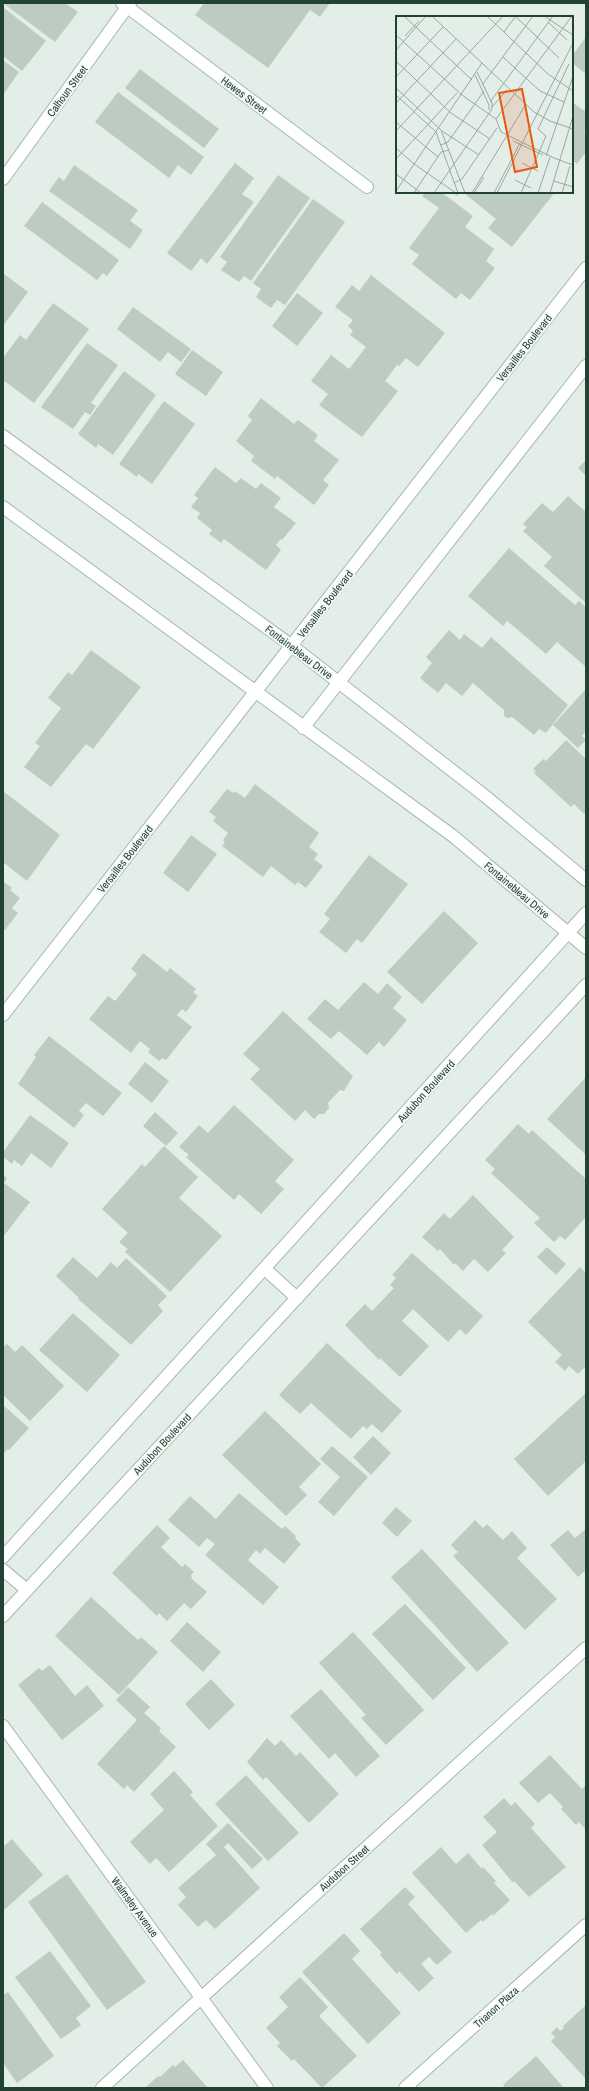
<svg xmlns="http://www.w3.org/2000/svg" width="589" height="2091" viewBox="0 0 589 2091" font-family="'Archivo Narrow',sans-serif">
  <rect width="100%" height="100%" fill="#e4eee8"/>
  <g fill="#bcccc3">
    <polygon points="3,3 65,3 78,12 55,42"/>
    <polygon points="204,3 330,3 320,17 310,10 268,68 195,15"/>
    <polygon points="3,7 46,41 22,71 3,56"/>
    <polygon points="586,37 586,74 572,63 572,56"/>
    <polygon points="3,60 19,72 3,95"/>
    <polygon points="140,69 219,129 204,148 125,88"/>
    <polygon points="118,92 204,157 191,175 178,165 169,178 95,122"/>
    <polygon points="572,102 586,112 586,130 584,133 586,135 586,152 577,164 572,160"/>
    <polygon points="235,163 254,178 242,194 254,202 207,264 201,258 191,271 167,253"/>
    <polygon points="74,165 138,210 130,221 143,230 130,249 49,191 59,177 64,181"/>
    <polygon points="278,175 310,198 251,281 244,276 239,282 221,270 227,262 220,257"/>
    <polygon points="425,192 441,192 473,216 465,227 494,249 486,261 495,268 470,300 461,293 456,299 412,264 419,255 409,248 439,208 422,196"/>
    <polygon points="452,192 460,192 457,196"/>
    <polygon points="465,192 555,192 512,247 488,228 496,219 464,193"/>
    <polygon points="313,199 345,222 285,305 277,300 271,308 256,297 261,289 253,283"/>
    <polygon points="42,202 119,260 107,276 103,273 97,280 24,226"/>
    <polygon points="3,273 28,292 3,326"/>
    <polygon points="371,275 445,333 418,367 406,358 399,366 397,365 385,381 398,391 362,437 319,405 328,394 311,381 331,355 349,369 366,347 350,335 353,331 348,326 353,320 335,307 352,285 359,291"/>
    <polygon points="297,293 323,313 297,346 272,326"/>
    <polygon points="53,303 89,329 34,403 3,380 3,358 20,335 26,340"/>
    <polygon points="133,307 191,349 181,362 168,352 160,362 117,329"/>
    <polygon points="87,343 118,365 91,403 96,406 90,415 85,412 73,429 41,407"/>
    <polygon points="192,350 223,372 206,396 175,374"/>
    <polygon points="124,371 156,395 113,455 98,444 96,448 78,434"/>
    <polygon points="261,398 294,424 298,420 318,435 314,441 339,460 323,480 329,485 314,505 277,476 275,479 251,461 254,456 236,441 252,420 248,416"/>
    <polygon points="164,401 195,424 152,484 138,474 137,477 119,464"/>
    <polygon points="586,460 586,476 578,468"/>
    <polygon points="215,467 236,483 241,478 256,489 261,483 281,498 274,507 296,523 282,540 281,539 276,545 281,550 266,570 224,539 221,543 209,534 212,530 197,518 200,513 191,507 198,498 194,495"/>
    <polygon points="568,496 586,512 586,603 544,566 552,557 523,531 527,527 523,524 542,503 553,512"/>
    <polygon points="509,548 575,605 579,601 586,607 586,667 557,642 546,654 507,621 503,626 468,596"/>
    <polygon points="449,630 460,640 464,634 482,648 491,637 568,705 546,733 539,729 534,735 512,717 507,718 504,716 504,710 473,683 462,696 446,683 438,693 420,678 432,663 426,657"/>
    <polygon points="91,650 141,687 93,749 86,744 51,787 24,767 40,746 35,743 61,708 48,698 68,672 72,675"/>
    <polygon points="586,689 586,731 582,736 586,740 578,748 553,725"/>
    <polygon points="566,740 586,759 586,811 584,814 574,804 571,807 534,773 536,771 533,769 543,759 546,761"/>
    <polygon points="255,784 319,833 309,847 318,854 314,859 323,866 306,888 298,882 295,885 271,866 263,877 222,846 225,842 223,840 228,833 213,821 216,817 209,812 227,789 234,793 235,791 245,798"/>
    <polygon points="3,791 60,835 27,881 3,862"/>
    <polygon points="191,835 217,854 188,892 163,873"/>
    <polygon points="369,855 408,884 362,943 357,939 346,953 319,932 330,919 324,914"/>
    <polygon points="3,881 12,888 10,890 20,898 12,908 18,913 5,930 3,928"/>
    <polygon points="444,911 478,943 422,1004 387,972"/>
    <polygon points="143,953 167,972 170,968 196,989 193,992 198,996 186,1012 182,1009 177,1015 192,1027 166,1060 162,1058 159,1061 148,1052 150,1049 140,1041 131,1053 89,1019 108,996 115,1001 137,974 131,969"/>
    <polygon points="364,982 378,994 387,983 402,997 393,1008 407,1020 384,1047 379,1042 367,1055 339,1031 331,1039 307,1019 325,999 338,1010"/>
    <polygon points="283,1011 353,1076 344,1091 340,1090 328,1103 329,1108 324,1114 319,1114 314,1119 305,1110 295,1121 250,1079 260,1069 243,1054"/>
    <polygon points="49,1036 122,1093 103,1116 86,1103 79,1111 84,1115 74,1128 18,1084 36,1057 34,1055"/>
    <polygon points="145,1062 169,1081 152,1103 128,1084"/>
    <polygon points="586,1077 586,1155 547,1119"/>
    <polygon points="234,1105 294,1160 275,1181 284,1189 261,1214 239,1194 234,1200 186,1157 189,1155 179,1147 199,1125 208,1133"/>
    <polygon points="155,1112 178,1133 166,1146 143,1126"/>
    <polygon points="30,1115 69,1143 51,1168 31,1153 22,1166 14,1160 12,1164 3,1157 3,1152"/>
    <polygon points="518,1124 529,1134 532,1130 586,1179 586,1217 565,1240 560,1236 554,1242 534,1223 540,1218 491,1173 495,1169 485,1160"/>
    <polygon points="164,1146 198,1177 179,1198 222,1236 170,1292 125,1252 128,1249 119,1242 128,1233 102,1209 142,1164 145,1167"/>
    <polygon points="3,1175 7,1178 4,1183 30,1202 3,1237"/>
    <polygon points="473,1195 514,1237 502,1250 506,1253 488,1272 474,1259 463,1271 455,1263 454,1265 440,1249 438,1251 422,1237 444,1213 450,1219"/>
    <polygon points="547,1247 566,1264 556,1275 537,1257"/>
    <polygon points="412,1253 483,1316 466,1335 460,1329 448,1342 413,1309 402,1321 429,1346 400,1377 380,1358 379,1360 345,1325 365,1304 372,1311 394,1288 390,1285 396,1278 392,1275"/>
    <polygon points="73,1257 97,1278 111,1262 117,1268 126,1258 167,1296 158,1305 163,1311 131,1345 78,1299 79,1298 56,1276"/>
    <polygon points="580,1267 586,1273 586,1366 578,1374 569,1366 565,1371 555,1362 562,1355 528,1322"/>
    <polygon points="73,1313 120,1355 87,1392 39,1350"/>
    <polygon points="327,1343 402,1411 382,1433 372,1424 367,1429 363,1426 351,1439 311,1403 300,1414 279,1395"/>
    <polygon points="7,1344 15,1352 22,1345 64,1386 30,1421 3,1395 3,1347"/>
    <polygon points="586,1393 586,1461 548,1496 514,1459"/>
    <polygon points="3,1405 29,1428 9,1450 8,1449 3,1454"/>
    <polygon points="265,1411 321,1464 299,1487 307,1495 286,1516 222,1455"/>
    <polygon points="373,1436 391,1453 371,1475 353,1457"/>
    <polygon points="332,1446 368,1477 334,1516 318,1502 340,1477 320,1459"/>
    <polygon points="239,1493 282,1529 285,1526 296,1536 295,1538 301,1544 284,1564 265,1548 260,1554 256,1550 248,1560 279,1587 263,1605 205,1555 215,1544 207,1538 199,1547 168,1520 190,1496 216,1519"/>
    <polygon points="396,1507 412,1521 397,1537 382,1523"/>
    <polygon points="475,1520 483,1528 487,1524 503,1540 512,1531 527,1548 517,1558 557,1599 525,1630 453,1556 458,1552 451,1545"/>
    <polygon points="157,1525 170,1538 161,1547 182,1567 185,1564 194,1572 191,1575 192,1579 207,1592 191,1609 184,1603 167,1621 159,1613 157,1616 112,1573"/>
    <polygon points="586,1529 586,1570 578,1577 550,1545 568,1530 575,1538"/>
    <polygon points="422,1549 509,1643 477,1672 391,1577"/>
    <polygon points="91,1597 138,1640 141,1637 158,1652 119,1695 55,1636"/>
    <polygon points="405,1604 466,1668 433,1700 372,1634"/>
    <polygon points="187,1622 221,1652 203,1672 170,1641"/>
    <polygon points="353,1632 424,1710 386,1745 361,1718 366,1715 319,1663"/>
    <polygon points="50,1665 75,1696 87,1685 104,1706 62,1740 18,1685 39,1668 42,1671"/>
    <polygon points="211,1679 235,1705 209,1730 185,1704"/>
    <polygon points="128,1687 150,1707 144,1713 161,1728 159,1731 176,1747 134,1792 127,1785 124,1789 97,1764 137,1720 116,1700"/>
    <polygon points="321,1689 380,1756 356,1777 335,1753 329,1759 290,1716"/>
    <polygon points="267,1738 275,1746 281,1740 296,1756 300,1752 339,1794 309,1823 266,1777 263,1780 247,1762"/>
    <polygon points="550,1755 582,1789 586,1785 586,1830 579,1822 576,1825 561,1809 563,1807 550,1793 538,1803 519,1783"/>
    <polygon points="174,1771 193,1792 190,1795 218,1826 169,1872 156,1858 150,1864 130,1842 164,1810 150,1794"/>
    <polygon points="246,1775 299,1833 268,1861 215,1804"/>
    <polygon points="504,1798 511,1806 515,1802 535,1824 531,1828 566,1867 529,1897 514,1881 513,1883 482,1845 497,1832 483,1817"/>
    <polygon points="228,1823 263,1859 252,1869 228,1843 224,1847 260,1888 215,1929 206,1920 198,1927 178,1905 186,1897 178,1888 216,1855 206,1844"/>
    <polygon points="12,1839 43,1875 3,1911 3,1847"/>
    <polygon points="441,1847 456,1864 468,1853 482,1869 483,1867 496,1881 494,1883 510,1900 493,1916 492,1914 483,1922 481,1920 466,1933 412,1873"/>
    <polygon points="67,1874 146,1982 107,2010 28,1902"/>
    <polygon points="405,1887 415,1897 408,1904 452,1952 437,1965 429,1957 421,1964 434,1978 419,1992 399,1971 397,1974 380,1955 382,1953 360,1929"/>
    <polygon points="344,1933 360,1951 352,1959 401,2013 368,2044 302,1972"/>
    <polygon points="50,1951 91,2006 76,2018 81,2025 61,2039 15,1977"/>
    <polygon points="300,1977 328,2007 319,2016 357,2056 322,2088 294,2059 292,2061 277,2046 280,2043 266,2028 288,2007 279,1997"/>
    <polygon points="8,1992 54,2056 17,2083 3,2063 3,1995"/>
    <polygon points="586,2005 586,2079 551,2041 555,2037 551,2033 557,2027 560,2031 564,2028 563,2026"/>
    <polygon points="536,2056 564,2088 506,2088 503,2085"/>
    <polygon points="183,2060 208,2088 145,2088 158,2076 160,2077 173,2065 175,2067"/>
  </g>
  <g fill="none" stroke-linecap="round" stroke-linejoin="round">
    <g stroke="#a6b7ae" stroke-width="14">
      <g id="minor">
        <polyline points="122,3 367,187"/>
        <polyline points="3,179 130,3"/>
        <polyline points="3,436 292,646 485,796 586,880"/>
        <polyline points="3,507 453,836 586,948"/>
        <polyline points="303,728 586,366"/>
        <polyline points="3,1015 586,268"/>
        <polyline points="265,1269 297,1298"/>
        <polyline points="3,1557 586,913"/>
        <polyline points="3,1570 27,1590"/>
        <polyline points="3,1616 586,985"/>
        <polyline points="3,1726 267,2088"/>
        <polyline points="102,2088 586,1648"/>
        <polyline points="405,2088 586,1925"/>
      </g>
    </g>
    <use href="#minor" stroke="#fff" stroke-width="12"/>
  </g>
  <g text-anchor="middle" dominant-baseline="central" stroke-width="4" stroke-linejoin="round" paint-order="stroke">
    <g font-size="11" fill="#224234" stroke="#f5faf7">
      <text transform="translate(67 91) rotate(-54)">Calhoun Street</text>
      <text transform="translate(244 95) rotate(37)">Hewes Street</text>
      <text transform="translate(524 348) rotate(-52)">Versailles Boulevard</text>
      <text transform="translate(325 604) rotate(-52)">Versailles Boulevard</text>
      <text transform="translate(299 652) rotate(37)">Fontainebleau Drive</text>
      <text transform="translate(125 859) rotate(-52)">Versailles Boulevard</text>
      <text transform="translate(517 890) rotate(40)">Fontainebleau Drive</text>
      <text transform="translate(426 1091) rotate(-48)">Audubon Boulevard</text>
      <text transform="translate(162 1444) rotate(-47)">Audubon Boulevard</text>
      <text transform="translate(344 1868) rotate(-42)">Audubon Street</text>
      <text transform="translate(135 1907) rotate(54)">Walmsley Avenue</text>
      <text transform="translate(496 2007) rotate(-42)">Trianon Plaza</text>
    </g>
  </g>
  <g transform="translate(396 16)">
    <rect width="177" height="177" fill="#e4eee8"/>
    <path fill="none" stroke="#96a9a0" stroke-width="1" d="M8 0 76 64M36 0 138 96 154 105 177 113M91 0 152 58 177 75M119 0 163 42M148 0 177 19M152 6 171 24M108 16 119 1M0 19 66 79 100 103 105 116 158 142 177 149M9 20 23 5M0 34 30 0M107 41 144 75 168 86M0 45 55 97 94 123M79 59 93 89V94M0 61 47 11M86 69 137 0M0 72 45 114 69 177M0 79 40 116 62 177M94 86 157 0M0 87 60 23M96 91 111 74M100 103 176 0M0 106 42 141M0 115 107 0M46 115 83 139M117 125 147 139M45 129 52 126 88 75M0 132 18 148 60 177M150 140 177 60M0 143 61 77M126 147 142 155M0 158 25 177M119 164 135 172M158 165 177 171M58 167 66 163 101 112M0 175 86 47M18 177 45 136 53 134M38 177 96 93V87L81 56M76 177 130 88M78 177 88 161M98 177 124 127M101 177 177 27M125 177 150 120 142 113 173 48M142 177 154 141M154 177 177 100M166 177 174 150"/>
    <path fill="#e8590c" fill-opacity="0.15" stroke="#e8590c" stroke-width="2" d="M126 73 141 151 119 156 103 77Z"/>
    <rect width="177" height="177" fill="none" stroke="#224234" stroke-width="2"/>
  </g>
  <rect width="589" height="2091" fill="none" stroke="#224234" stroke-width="8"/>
</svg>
